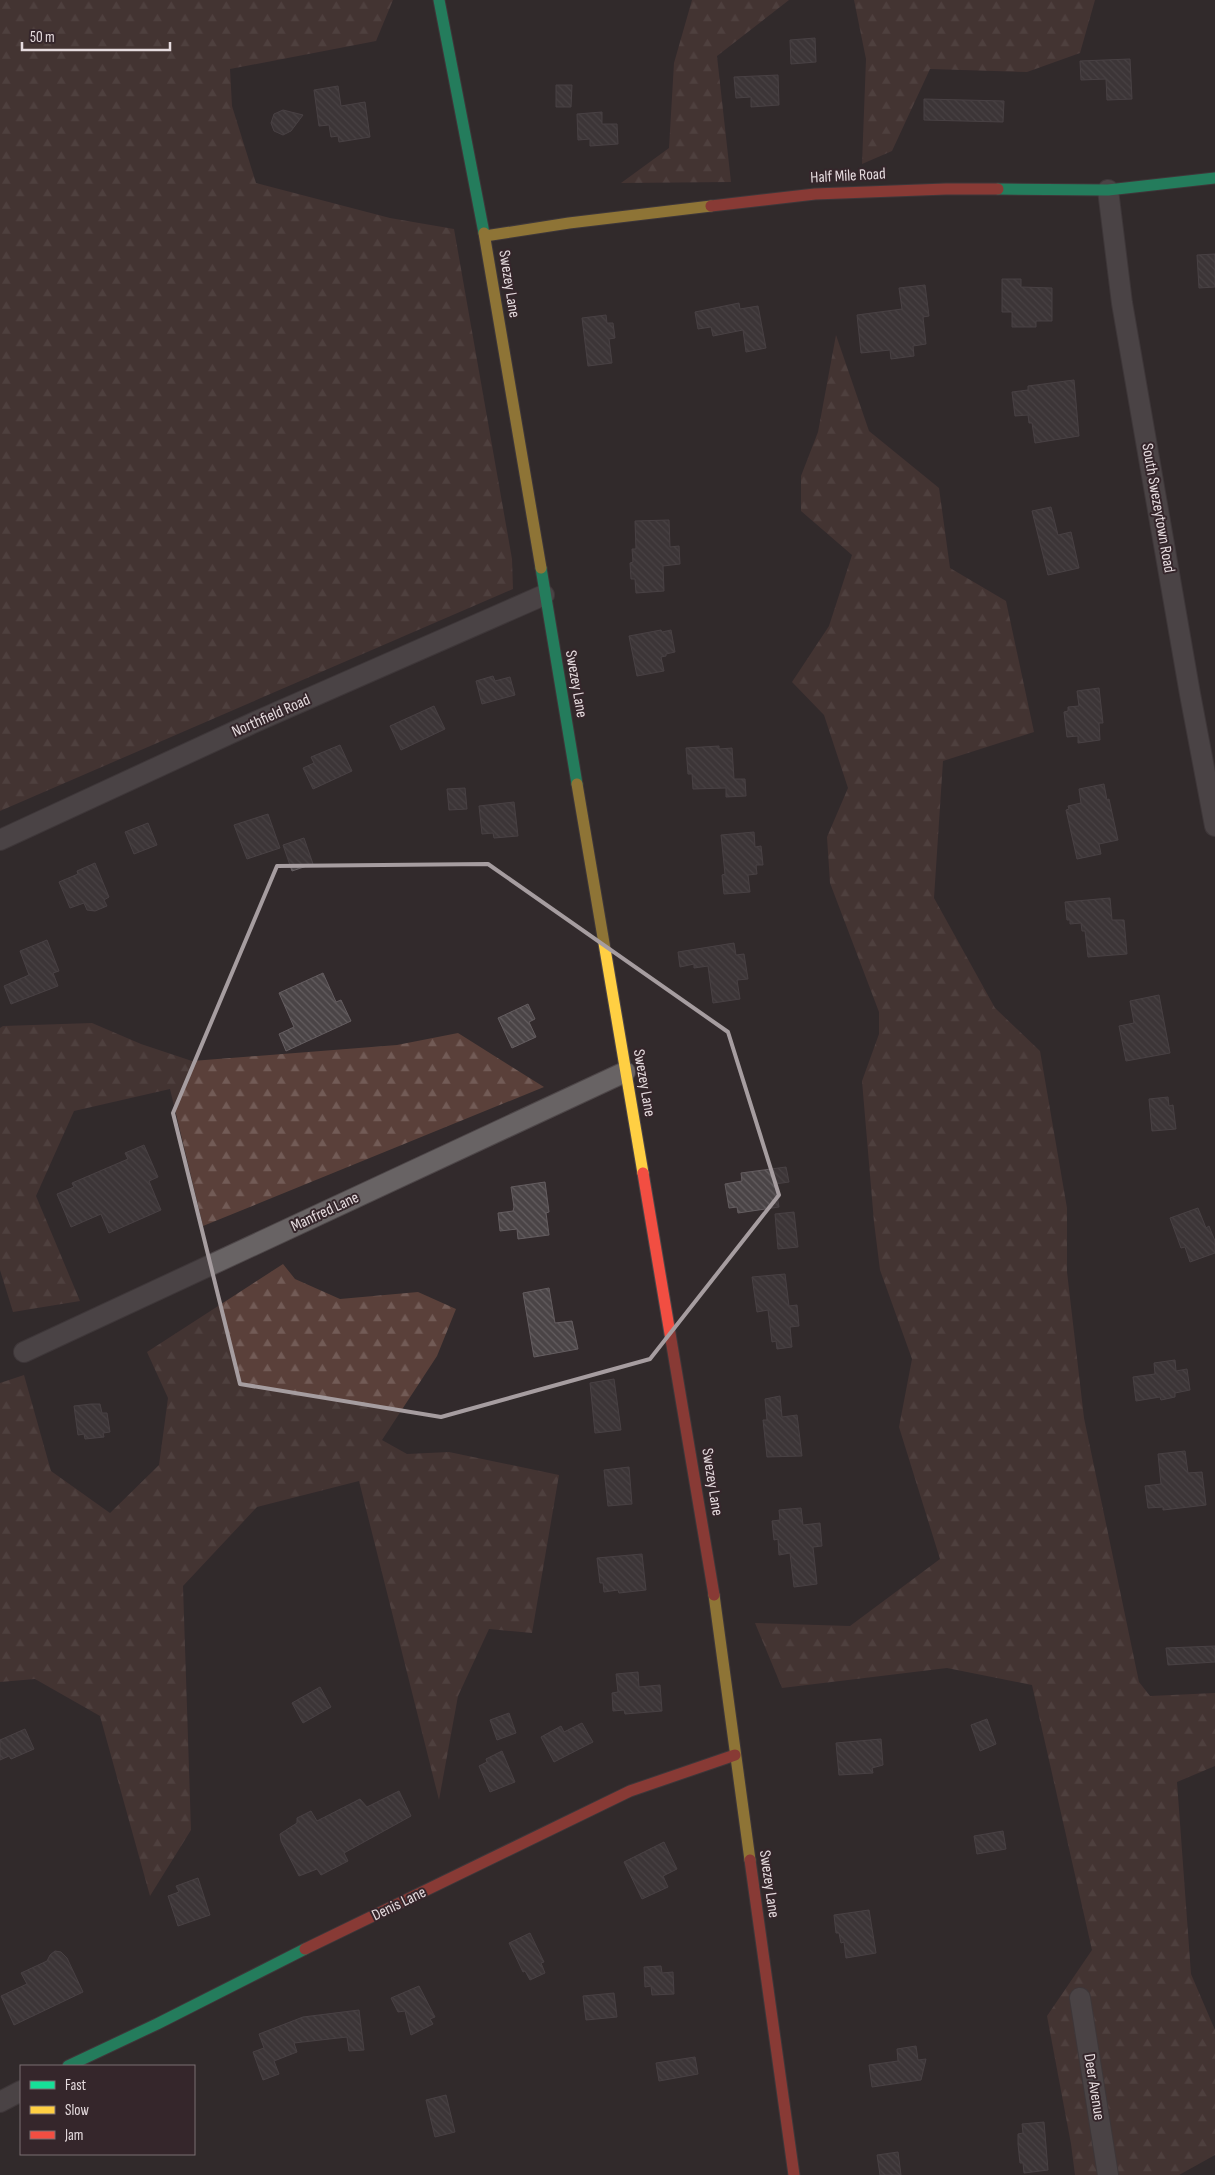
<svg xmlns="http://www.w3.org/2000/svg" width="1215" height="2175" viewBox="0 0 1215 2175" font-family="'Sofia Sans Condensed',sans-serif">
  <defs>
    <pattern id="forest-firs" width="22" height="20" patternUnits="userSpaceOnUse" patternTransform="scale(1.25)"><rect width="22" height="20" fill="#5a403a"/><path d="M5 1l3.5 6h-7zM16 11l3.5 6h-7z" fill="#725b56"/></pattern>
    <pattern id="building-back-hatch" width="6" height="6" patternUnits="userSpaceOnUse" patternTransform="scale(1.25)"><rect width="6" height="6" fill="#4a4446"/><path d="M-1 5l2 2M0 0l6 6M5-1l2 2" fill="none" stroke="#645e60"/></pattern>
  </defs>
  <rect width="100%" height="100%" fill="#322a2c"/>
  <g fill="url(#forest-firs)">
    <polygon points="0,0 393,0 376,41 230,69 232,106 256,183 390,218 454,229 512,559 513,589 0,811"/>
    <polygon points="692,0 789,0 717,56 731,182 621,183 669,148 674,63"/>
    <polygon points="854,0 1095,0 1080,53 1027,72 930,69 892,151 862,164 866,59"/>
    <polygon points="836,335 869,431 939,488 950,568 1006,601 1034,732 943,761 934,898 995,1008 1040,1051 1067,1208 1067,1272 1084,1418 1139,1682 1150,1696 1215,1693 1215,1766 1177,1782 1191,1974 1215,2030 1215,2155 1179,2175 1075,2175 1071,2144 1047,2016 1092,1950 1032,1685 947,1668 782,1688 755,1623 850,1626 940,1559 899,1427 912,1359 880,1270 874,1222 862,1081 879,1034 879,1012 830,883 827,837 848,788 824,715 792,682 829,626 852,555 801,511 801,476 818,432"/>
    <polygon points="92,1023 141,1044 192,1061 397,1045 458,1033 544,1087 203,1226 170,1089 74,1111 36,1196 80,1301 13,1312 0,1270 0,1028 3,1026"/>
    <polygon points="283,1264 295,1279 340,1299 418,1292 456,1309 437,1356 382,1440 407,1454 449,1452 559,1475 532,1633 489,1629 458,1696 439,1800 359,1481 257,1507 183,1586 191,1830 150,1896 100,1716 35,1679 0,1682 0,1383 24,1375 51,1471 110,1513 159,1465 168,1398 147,1352"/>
  </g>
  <g fill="url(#building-back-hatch)" stroke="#645d60">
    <polygon points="815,38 816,62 791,64 790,40"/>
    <polygon points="1130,59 1132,99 1107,100 1106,79 1081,80 1080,61"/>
    <polygon points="778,75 779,105 751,107 751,97 736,98 734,77"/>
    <polygon points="556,85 572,85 571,107 556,107"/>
    <polygon points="338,86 341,106 365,102 370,137 339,142 338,136 331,137 329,125 319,126 314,90"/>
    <polygon points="924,99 1004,101 1003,122 924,120"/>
    <polygon points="283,110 303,115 291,131 283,135 274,131 271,123 274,114"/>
    <polygon points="602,112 602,124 617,124 618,144 590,146 590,139 578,140 577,114"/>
    <polygon points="1215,254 1215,287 1199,288 1197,255"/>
    <polygon points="1002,279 1021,279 1021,287 1052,288 1052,321 1036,321 1036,327 1012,327 1012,312 1002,312"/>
    <polygon points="925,285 929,316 923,317 926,344 913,346 914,356 891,359 890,350 861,353 857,315 902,309 899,288"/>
    <polygon points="739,303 740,309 758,306 766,348 746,352 743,330 713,336 711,327 698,329 695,312"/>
    <polygon points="606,315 607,323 613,323 615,338 609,339 612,363 588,366 582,318"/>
    <polygon points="1074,380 1079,436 1035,443 1032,423 1029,423 1028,415 1015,416 1012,392 1028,390 1028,386"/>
    <polygon points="1051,507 1058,535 1071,532 1079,568 1048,575 1032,511"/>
    <polygon points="669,520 670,547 679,546 680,564 663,566 664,591 636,593 635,579 631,579 630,563 633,562 632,549 636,549 635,521"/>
    <polygon points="661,630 662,632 671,630 675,652 666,654 666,656 661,657 664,671 637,676 629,636"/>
    <polygon points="493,676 495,681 510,677 515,695 482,704 476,681"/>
    <polygon points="1099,688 1103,723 1099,723 1100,740 1078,743 1078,736 1067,737 1064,712 1068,711 1068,707 1079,706 1077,691"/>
    <polygon points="434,706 445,729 401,750 390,726"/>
    <polygon points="340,745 352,771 313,789 303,768 314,763 311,757"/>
    <polygon points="719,746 719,749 732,748 734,779 745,779 746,796 726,797 726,788 693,789 692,774 688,774 686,748"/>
    <polygon points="1104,784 1107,800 1109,799 1118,840 1099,844 1101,854 1077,859 1066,810 1069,809 1068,806 1081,803 1079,789"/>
    <polygon points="465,788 467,809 449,810 447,789"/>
    <polygon points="514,802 518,836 494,838 493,833 482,834 479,806"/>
    <polygon points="268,814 280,848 247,859 234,825"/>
    <polygon points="148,823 157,845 134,854 125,832"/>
    <polygon points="754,832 755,847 761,846 763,865 756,865 757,874 748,875 750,892 724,894 722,875 725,874 721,835"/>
    <polygon points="304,838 313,864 292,871 283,845"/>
    <polygon points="95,863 109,897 104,900 107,906 95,911 87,910 84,903 70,908 59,882 78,874 77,871"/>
    <polygon points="1110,898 1112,920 1124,920 1127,954 1088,957 1085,931 1082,931 1081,923 1070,924 1070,920 1067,920 1065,902"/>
    <polygon points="47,940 59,971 53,973 58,986 11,1004 4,986 29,975 20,951"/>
    <polygon points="734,943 736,955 744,954 748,979 737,980 740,999 713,1003 708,966 694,968 694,964 680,967 678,952"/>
    <polygon points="323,973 336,1002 341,1000 351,1021 286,1051 279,1034 294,1027 279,993"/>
    <polygon points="1159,995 1170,1053 1126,1061 1119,1026 1134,1023 1130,1001"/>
    <polygon points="528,1004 535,1019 529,1022 536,1037 512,1048 498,1018"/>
    <polygon points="1168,1097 1169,1106 1173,1105 1176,1129 1152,1131 1149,1099"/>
    <polygon points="144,1145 158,1177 149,1181 161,1210 109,1233 101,1214 71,1227 57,1194 74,1187 72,1183 128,1159 125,1153"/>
    <polygon points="786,1167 789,1182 775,1184 779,1207 738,1213 737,1207 729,1208 725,1184 742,1181 741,1173"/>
    <polygon points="545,1182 549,1212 546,1213 549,1235 518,1239 517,1229 500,1231 498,1213 513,1211 514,1207 511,1187"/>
    <polygon points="1198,1208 1206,1228 1209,1226 1215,1241 1215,1253 1190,1262 1185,1247 1181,1248 1170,1218"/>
    <polygon points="794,1212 798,1247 778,1249 775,1214"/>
    <polygon points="785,1274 789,1306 797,1305 799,1326 790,1327 792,1347 777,1349 776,1341 772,1342 768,1310 757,1312 752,1277"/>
    <polygon points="549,1288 555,1323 572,1321 578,1349 534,1357 523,1293"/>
    <polygon points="1175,1360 1176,1371 1187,1369 1190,1390 1175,1393 1175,1397 1161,1400 1160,1397 1136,1401 1133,1377 1155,1374 1154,1363"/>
    <polygon points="614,1379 621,1430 595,1433 590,1383"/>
    <polygon points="780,1396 782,1417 797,1415 802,1456 767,1457 763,1420 767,1420 765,1399"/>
    <polygon points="91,1404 100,1404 102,1413 107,1413 110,1432 103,1433 104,1437 85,1439 84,1434 78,1435 74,1406"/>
    <polygon points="1185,1451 1188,1473 1202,1472 1206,1505 1163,1510 1163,1507 1148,1508 1145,1486 1161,1484 1158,1454"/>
    <polygon points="629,1467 632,1504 608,1506 604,1470"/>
    <polygon points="801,1508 803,1525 820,1523 822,1546 813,1547 817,1584 794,1587 790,1553 779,1555 778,1539 774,1540 772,1521 780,1520 779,1510"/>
    <polygon points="642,1554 646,1590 619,1593 618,1590 604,1592 603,1583 600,1583 597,1558"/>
    <polygon points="1215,1646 1215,1662 1168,1665 1166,1648"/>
    <polygon points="638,1672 639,1687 660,1685 662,1711 625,1714 624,1710 613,1711 612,1693 618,1692 616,1674"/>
    <polygon points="320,1687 331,1707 303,1723 292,1703"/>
    <polygon points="509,1713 516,1733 497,1740 490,1720"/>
    <polygon points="987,1719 996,1744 980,1751 971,1725"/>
    <polygon points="582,1723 593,1742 554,1762 541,1737 561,1726 564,1732"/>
    <polygon points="25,1729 34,1749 11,1759 9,1756 0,1760 0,1740"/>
    <polygon points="881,1739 883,1765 872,1768 873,1773 839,1775 836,1743"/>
    <polygon points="502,1751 515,1782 490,1792 479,1766 487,1762 486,1759"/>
    <polygon points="399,1791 411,1816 344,1853 348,1861 321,1875 317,1869 299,1876 281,1841 280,1834 297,1823 297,1818 311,1811 317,1821 360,1799 367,1807"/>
    <polygon points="1003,1831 1006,1849 977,1854 974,1836"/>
    <polygon points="664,1842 677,1869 663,1876 668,1887 642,1899 624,1862"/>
    <polygon points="198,1878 210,1915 178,1926 168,1896 179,1892 176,1886"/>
    <polygon points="869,1910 876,1953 846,1958 844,1942 841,1943 839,1933 836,1933 834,1915"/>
    <polygon points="530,1933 544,1962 541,1963 545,1973 530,1980 525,1971 523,1972 509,1943"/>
    <polygon points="55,1951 61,1952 67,1958 83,1992 14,2025 1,1996 27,1984 21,1973 47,1961 50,1955"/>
    <polygon points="661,1966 662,1973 673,1972 674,1994 652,1995 651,1986 645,1987 644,1967"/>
    <polygon points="419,1986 435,2017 430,2019 433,2024 411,2035 405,2011 398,2012 391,1998"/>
    <polygon points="614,1993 617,2017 586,2020 583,1996"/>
    <polygon points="359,2010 364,2050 349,2051 347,2037 294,2043 297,2052 274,2061 279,2074 263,2080 253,2052 264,2048 259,2034 303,2017"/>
    <polygon points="916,2046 918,2060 926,2059 921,2080 872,2087 869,2065 898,2061 897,2049"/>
    <polygon points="695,2057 698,2074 659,2081 656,2063"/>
    <polygon points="446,2095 455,2132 435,2137 426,2100"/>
    <polygon points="1044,2122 1048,2170 1024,2173 1023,2163 1020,2163 1018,2144 1018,2134 1023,2133 1022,2124"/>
    <polygon points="898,2152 901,2175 880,2175 877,2155"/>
  </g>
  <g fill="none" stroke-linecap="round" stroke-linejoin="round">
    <g stroke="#4e4749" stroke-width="22">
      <g id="street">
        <polyline points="1108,190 1122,303 1190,694 1215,826"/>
        <polyline points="0,840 255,722 544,595"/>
        <polyline points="24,1352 625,1072"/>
        <polyline points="1080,1998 1108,2175"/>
        <polyline points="0,2102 21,2091"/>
      </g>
    </g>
    <g stroke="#4e4749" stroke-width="13">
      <g id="fast">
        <polyline points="439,0 484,233"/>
        <polyline points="998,189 1108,190 1215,178"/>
        <polyline points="541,568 577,784"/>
        <polyline points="68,2066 157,2024 305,1949"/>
      </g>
    </g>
    <g stroke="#4e4749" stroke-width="13">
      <g id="slow">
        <polyline points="484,233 541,568"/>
        <polyline points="485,236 569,223 711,206"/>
        <polyline points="577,784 643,1173"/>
        <polyline points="714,1595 750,1860"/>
      </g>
    </g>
    <g stroke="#4e4749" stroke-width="13">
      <g id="jam">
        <polyline points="711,206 815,194 946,189 998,189"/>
        <polyline points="643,1173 714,1595"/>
        <polyline points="750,1860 794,2175"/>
        <polyline points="305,1949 630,1791 735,1755"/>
      </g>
    </g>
    <use href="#street" stroke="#686364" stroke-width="20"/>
    <use href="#fast" stroke="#16e098" stroke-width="11"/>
    <use href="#slow" stroke="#ffcf43" stroke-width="11"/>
    <use href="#jam" stroke="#f24e42" stroke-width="11"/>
  </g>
  <path d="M0 0H1215V2175H0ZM488 864 728 1032 779 1195 650 1359 441 1417 240 1384 173 1113 277 866Z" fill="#322a2c" fill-opacity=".55" fill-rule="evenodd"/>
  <path fill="none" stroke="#a69da0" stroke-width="4" stroke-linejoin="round" d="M488 864 728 1032 779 1195 650 1359 441 1417 240 1384 173 1113 277 866Z"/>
  <g text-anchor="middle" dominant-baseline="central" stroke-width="4" stroke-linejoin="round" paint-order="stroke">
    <g font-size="16" fill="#e5dbde" stroke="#35262b">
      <text transform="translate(848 176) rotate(-3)">Half Mile Road</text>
      <text transform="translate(509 284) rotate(81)">Swezey Lane</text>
      <text transform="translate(1158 508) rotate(80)">South Swezeytown Road</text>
      <text transform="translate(576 684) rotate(80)">Swezey Lane</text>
      <text transform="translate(271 716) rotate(-24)">Northfield Road</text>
      <text transform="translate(644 1083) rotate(80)">Swezey Lane</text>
      <text transform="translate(325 1212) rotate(-25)">Manfred Lane</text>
      <text transform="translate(712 1482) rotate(81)">Swezey Lane</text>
      <text transform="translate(769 1884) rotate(82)">Swezey Lane</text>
      <text transform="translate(399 1904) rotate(-26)">Denis Lane</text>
      <text transform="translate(1094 2087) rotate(81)">Deer Avenue</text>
    </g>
  </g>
  <rect x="20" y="2065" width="175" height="90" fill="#35262b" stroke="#7b6e73"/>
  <rect x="30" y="2081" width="25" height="8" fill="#16e098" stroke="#7b6e73"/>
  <text x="65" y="2090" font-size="15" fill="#e5dbde">Fast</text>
  <rect x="30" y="2106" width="25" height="8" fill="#ffcf43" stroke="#7b6e73"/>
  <text x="65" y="2115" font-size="15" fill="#e5dbde">Slow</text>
  <rect x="30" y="2131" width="25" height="8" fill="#f24e42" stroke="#7b6e73"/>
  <text x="65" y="2140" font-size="15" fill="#e5dbde">Jam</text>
  <path d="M22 42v8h148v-8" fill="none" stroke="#e5dbde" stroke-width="2.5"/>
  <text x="30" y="42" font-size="15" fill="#e5dbde" stroke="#35262b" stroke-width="4" paint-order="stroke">50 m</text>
</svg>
